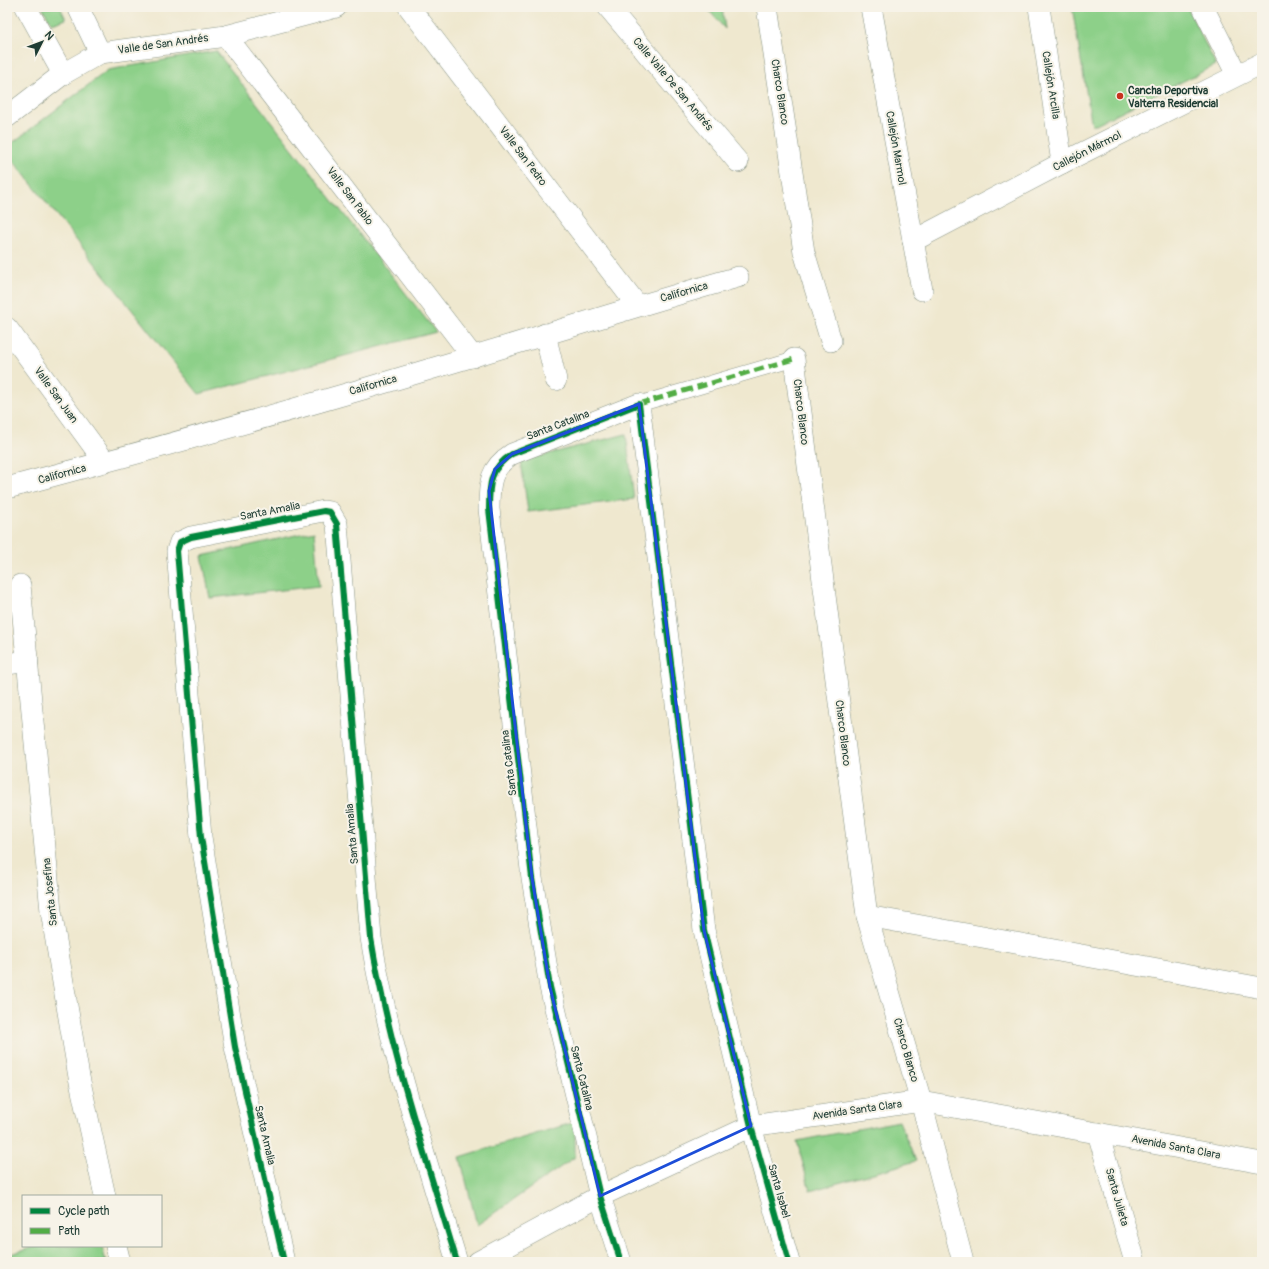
<svg xmlns="http://www.w3.org/2000/svg" width="1269" height="1269" viewBox="0 0 1269 1269" font-family="Pangolin,sans-serif">
  <rect width="100%" height="100%" fill="#f7f3e8"/>
  <filter id="ink" filterUnits="userSpaceOnUse"><feTurbulence type="fractalNoise" baseFrequency=".025" numOctaves="2"/><feDisplacementMap in="SourceGraphic" scale="8" xChannelSelector="R" yChannelSelector="G"/><feConvolveMatrix kernelMatrix="1 2 1 2 8 2 1 2 1" color-interpolation-filters="sRGB"/></filter>
  <filter id="wash" filterUnits="userSpaceOnUse"><feTurbulence type="fractalNoise" baseFrequency=".012" numOctaves="4" result="noise"/><feDisplacementMap in="SourceGraphic" scale="16" xChannelSelector="R" yChannelSelector="G"/><feGaussianBlur stdDeviation="0.9" result="paint"/><feColorMatrix in="noise" values="0 0 0 0 0 0 0 0 0 0 0 0 0 0 0 0 0 1.4 0 .05"/><feComposite in="paint" operator="in"/></filter>
  <g filter="url(#wash)">
    <rect width="100%" height="100%" fill="#efe8cf"/>
    <g fill="#8dd089" stroke="#56865e">
      <polygon points="42,7 60,7 66,19 52,24"/>
      <polygon points="706,7 722,7 725,29"/>
      <polygon points="1072,7 1187,7 1216,65 1092,126"/>
      <polygon points="216,51 436,332 199,394 7,153 7,147 108,70"/>
      <polygon points="626,434 634,499 528,512 521,461"/>
      <polygon points="314,531 319,586 210,598 202,556"/>
      <polygon points="7,1101 12,1125 7,1126"/>
      <polygon points="899,1121 916,1161 810,1191 797,1141"/>
      <polygon points="575,1122 575,1157 477,1225 460,1157"/>
      <polygon points="38,1246 102,1246 106,1262 7,1262 7,1255"/>
    </g>
  </g>
  <g filter="url(#ink)">
    <g fill="none" stroke-linecap="round" stroke-linejoin="round">
      <g stroke="#879282" stroke-width="16">
        <polyline id="pedestrian" points="639,404 794,359"/>
      </g>
      <g stroke="#879282" stroke-width="22">
        <g id="minor">
          <polyline points="26,7 63,74"/>
          <polyline points="78,7 100,53"/>
          <polyline points="409,7 637,305"/>
          <polyline points="608,7 738,162"/>
          <polyline points="767,7 804,252 831,341"/>
          <polyline points="871,7 922,290"/>
          <polyline points="1039,7 1062,163"/>
          <polyline points="1203,7 1237,75"/>
          <polyline points="226,36 473,357"/>
          <polyline points="7,117 63,74 100,53 226,36 336,7"/>
          <polyline points="913,241 1062,163 1262,63"/>
          <polyline points="7,328 105,462"/>
          <polyline points="545,334 556,380"/>
          <polyline points="794,359 867,916 921,1101 963,1262"/>
          <path d="M7 488C163 447 319 403 474 356 562 330 649 302 738 277"/>
          <polyline points="20,585 51,911 79,1077 105,1196"/>
          <polyline points="7,664 28,661"/>
          <polyline points="867,916 1262,988"/>
          <polyline points="1098,1133 1135,1262"/>
          <polyline points="116,1246 120,1262"/>
          <path d="M284 1262 235 1047 201 837 177 551 180 542 191 537 324 511 330 512 337 524 371 938C389 1048 425 1155 457 1262"/>
          <polyline points="478,1262 600,1196 751,1126 921,1101 1262,1163"/>
          <path d="M621 1262 600 1196 550 987 532 878 489 509C489 483 490 468 512 454L639 404 704 930 751 1126 789 1262"/>
        </g>
      </g>
      <use href="#pedestrian" stroke="#fff" stroke-width="15"/>
      <use href="#minor" stroke="#fff" stroke-width="21"/>
      <polyline stroke="#52ad45" stroke-width="5" stroke-dasharray="10 5" stroke-linecap="butt" points="639,404 794,359"/>
      <g stroke="#f7f3e8" stroke-width="8">
        <g id="cycleway">
          <path d="M284 1262 235 1047 201 837 177 551 180 542 191 537 324 511 330 512 337 524 371 938C389 1048 425 1155 457 1262"/>
          <path d="M621 1262 600 1196 550 987 532 878 489 509C489 483 490 468 512 454L639 404 704 930 751 1126 789 1262"/>
        </g>
      </g>
      <use href="#cycleway" stroke="#00873e" stroke-width="6"/>
    </g>
  </g>
  <path fill="none" stroke="#1d4ed8" stroke-width="3" stroke-linejoin="round" d="M639 404 704 930 751 1126 600 1196 550 987 532 878 489 491 495 469 512 454Z"/>
  <circle fill="#c8321e" stroke="#f7f3e8" stroke-width="1.5" cx="1120" cy="96" r="4"/>
  <g text-anchor="middle" dominant-baseline="central" stroke-width="4" stroke-linejoin="round" paint-order="stroke">
    <g font-size="11" fill="#1f3d34" stroke="#f7f3e8">
      <text transform="translate(163 44) rotate(-8)">Valle de San Andrés</text>
      <text transform="translate(673 84) rotate(50)">Calle Valle De San Andrés</text>
      <text transform="translate(1051 85) rotate(81)">Callejón Arcilla</text>
      <text transform="translate(780 92) rotate(81)">Charco Blanco</text>
      <text transform="translate(896 148) rotate(80)">Callejón Marmol</text>
      <text transform="translate(1087 151) rotate(-27)">Callejón Mármol</text>
      <text transform="translate(523 156) rotate(53)">Valle San Pedro</text>
      <text transform="translate(350 196) rotate(53)">Valle San Pablo</text>
      <text transform="translate(684 292) rotate(-16)">Californica</text>
      <text transform="translate(373 385) rotate(-16)">Californica</text>
      <text transform="translate(56 395) rotate(54)">Valle San Juan</text>
      <text transform="translate(801 412) rotate(83)">Charco Blanco</text>
      <text transform="translate(558 425) rotate(-21)">Santa Catalina</text>
      <text transform="translate(62 474) rotate(-15)">Californica</text>
      <text transform="translate(270 511) rotate(-11)">Santa Amalia</text>
      <text transform="translate(843 733) rotate(83)">Charco Blanco</text>
      <text transform="translate(509 763) rotate(-97)">Santa Catalina</text>
      <text transform="translate(352 834) rotate(-95)">Santa Amalia</text>
      <text transform="translate(50 892) rotate(-96)">Santa Josefina</text>
      <text transform="translate(906 1050) rotate(74)">Charco Blanco</text>
      <text transform="translate(582 1078) rotate(76)">Santa Catalina</text>
      <text transform="translate(857 1110) rotate(-8)">Avenida Santa Clara</text>
      <text transform="translate(265 1135) rotate(77)">Santa Amalia</text>
      <text transform="translate(1176 1147) rotate(11)">Avenida Santa Clara</text>
      <text transform="translate(779 1191) rotate(74)">Santa Isabel</text>
      <text transform="translate(1117 1197) rotate(74)">Santa Julieta</text>
    </g>
    <g font-size="11" font-weight="bold" fill="#1f3d34" stroke="#f7f3e8" text-anchor="start">
      <text x="1128" y="90">Cancha Deportiva<tspan x="1128" dy="13">Valterra Residencial</tspan></text>
    </g>
  </g>
  <rect width="1269" height="1269" fill="none" stroke="#f7f3e8" stroke-width="24"/>
  <rect x="22" y="1195" width="140" height="52" fill="#f7f3e8" stroke="#a1aaa0"/>
  <rect x="30" y="1208" width="20" height="6" fill="#00873e" stroke="#a1aaa0"/>
  <text x="58" y="1215" font-size="12" fill="#1f3d34">Cycle path</text>
  <rect x="30" y="1228" width="20" height="6" fill="#52ad45" stroke="#a1aaa0"/>
  <text x="58" y="1235" font-size="12" fill="#1f3d34">Path</text>
  <g transform="translate(42 42) rotate(48)" stroke="#f7f3e8" stroke-width="3" paint-order="stroke">
  <path d="M0-3L7 15L0 10L-7 15Z" fill="#1f3d34"/>
  <text y="-6" font-size="11" font-weight="bold" text-anchor="middle" fill="#1f3d34">N</text>
  </g>
</svg>
